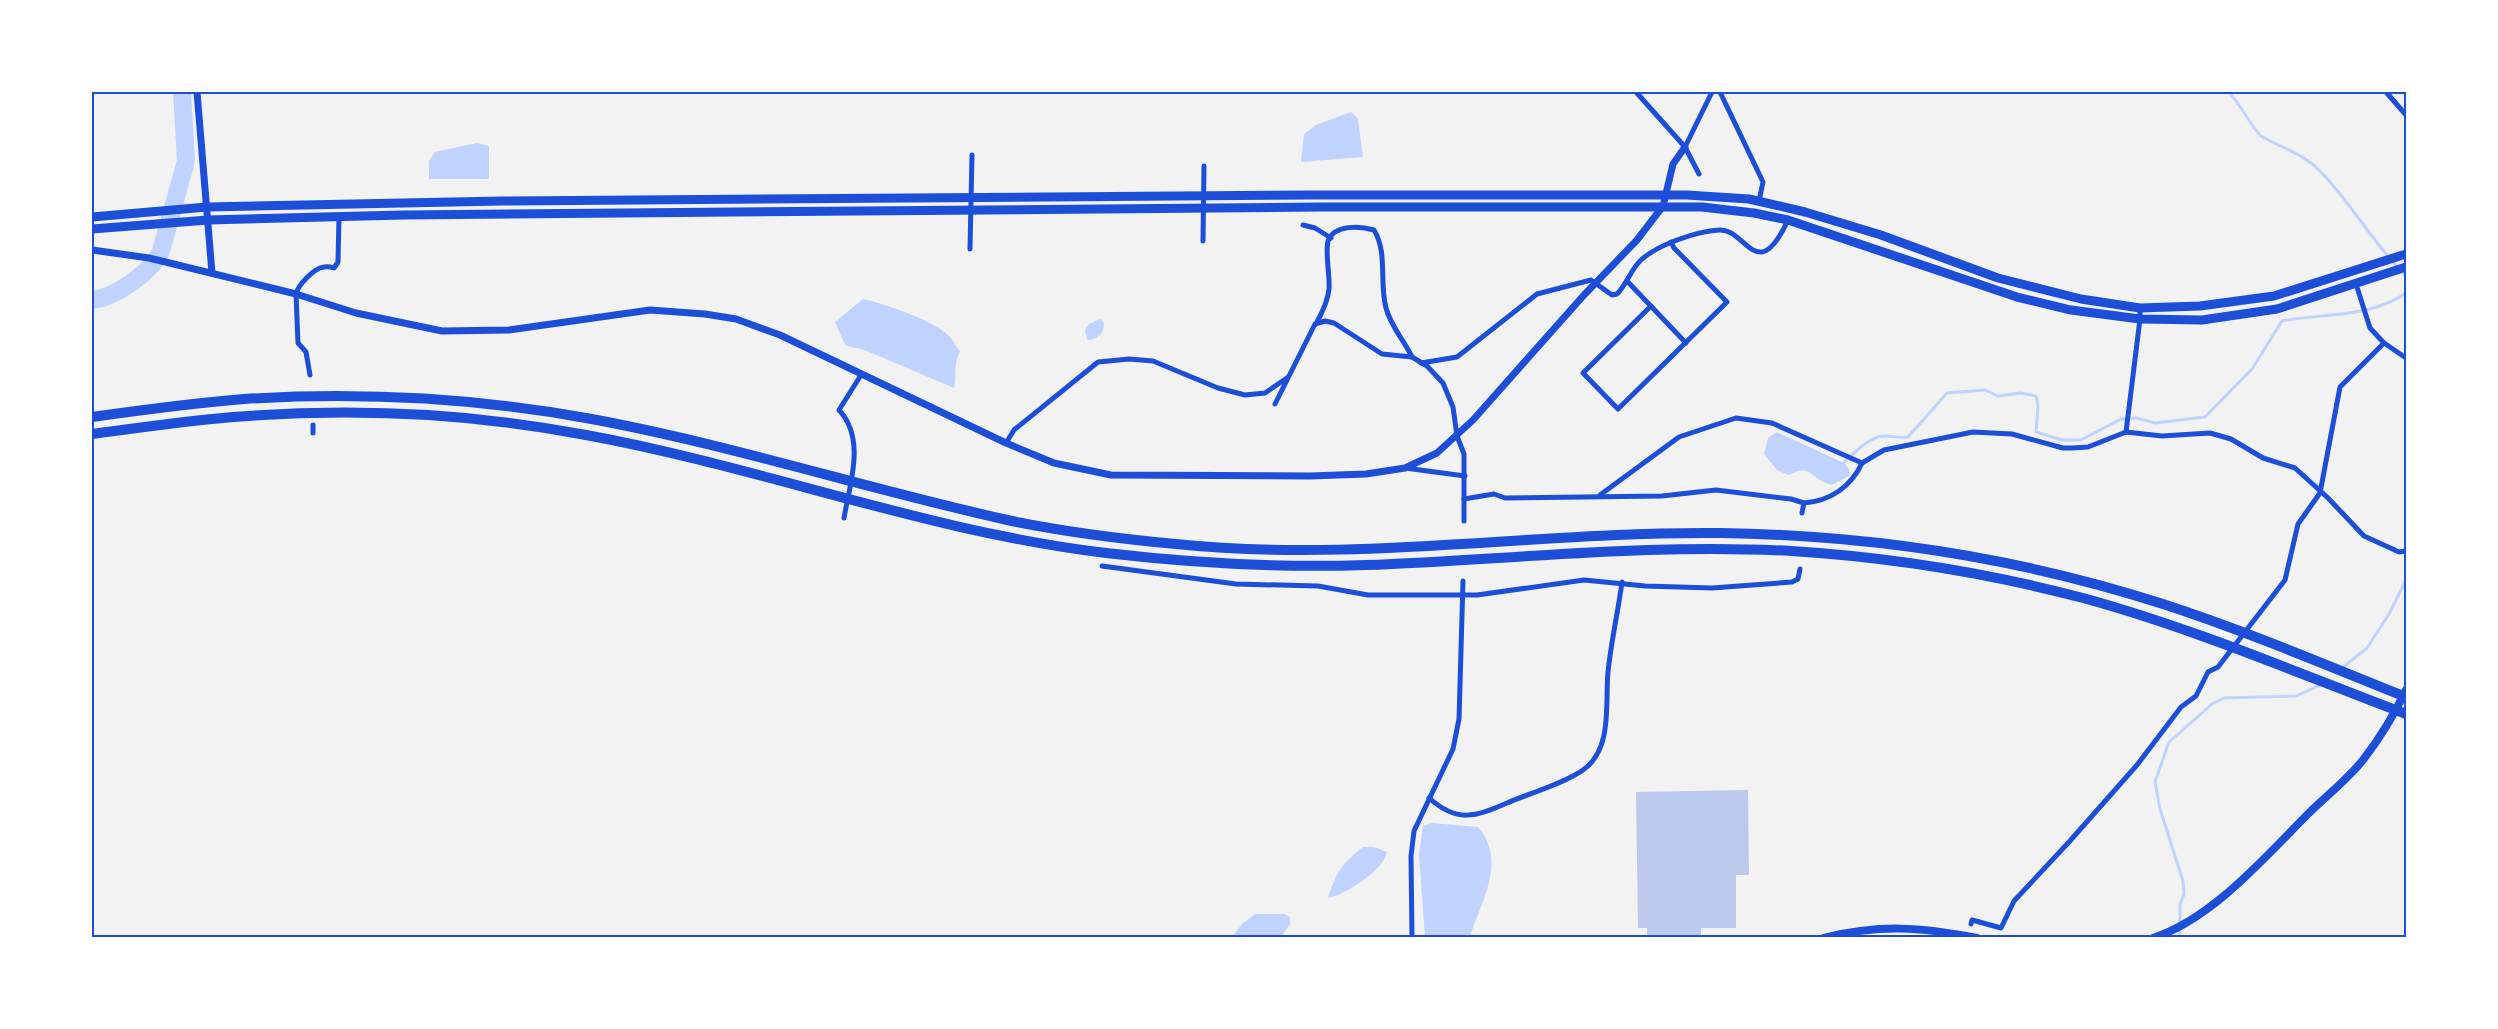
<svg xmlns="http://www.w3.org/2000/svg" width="2498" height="1029" viewBox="0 0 2498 1029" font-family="'Roboto Condensed',sans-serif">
  <rect width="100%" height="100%" fill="#f2f2f2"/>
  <g fill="#bfd3fe">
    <polygon points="1351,112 1358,119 1363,157 1301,162 1304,134 1316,125"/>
    <polygon points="477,143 489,146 489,179 429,179 429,161 435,152"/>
    <path d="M863 299C885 304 933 320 949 336 953 340 957 347 960 352 953 362 957 375 954 388L867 351 845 345 835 322Z"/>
    <path d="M1100 319 1104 323C1104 333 1098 340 1087 340L1085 330 1089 324Z"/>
    <path d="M1777 432 1844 463 1849 469V476L1832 485C1812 481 1811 462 1789 475L1777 470 1764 454 1768 438Z"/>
    <path d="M1432 823 1478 827C1507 861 1482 900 1470 937H1425L1419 854 1423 826Z"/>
    <path d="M1363 847H1374L1387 852C1383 871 1346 894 1328 898 1336 873 1342 863 1363 847Z"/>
    <polygon points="1255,914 1284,914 1290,917 1290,924 1281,937 1232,937 1242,924"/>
  </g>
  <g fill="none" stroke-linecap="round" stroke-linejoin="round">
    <g stroke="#bfd3fe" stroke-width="3">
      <path d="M2229 92C2238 101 2255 132 2261 136 2283 149 2303 153 2321 172 2352 204 2374 245 2406 276"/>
      <path d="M1841 465C1853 455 1867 437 1884 436 1892 436 1899 438 1908 437L1947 393 1985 390 1998 396 2020 393 2036 396 2038 406 2036 432 2062 440H2081L2121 419 2136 418 2155 423 2205 417 2252 369 2282 321C2324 313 2371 318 2406 293"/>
      <polyline points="2342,668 2367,648 2389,614 2406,580"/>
      <polyline points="2180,938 2180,905 2184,894 2183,881 2160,809 2155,782 2169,742 2212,704 2224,698 2296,696 2323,684"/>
    </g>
    <path stroke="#bfd3fe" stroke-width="18" d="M92 300C114 298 152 272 161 251L186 161 182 92"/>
  </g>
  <polygon fill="#bdc9ec" points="1748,790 1749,875 1736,875 1736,928 1701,928 1701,937 1647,937 1647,928 1638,928 1636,792"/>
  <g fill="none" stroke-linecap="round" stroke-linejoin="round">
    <g stroke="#1d4ed8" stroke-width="5">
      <polyline points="1636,92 1685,147 1699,174"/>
      <polyline points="1720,92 1763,182 1759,201"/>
      <polyline points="2386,92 2406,115"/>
      <polyline points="1685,147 1712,92"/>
      <polyline points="1303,225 1315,228 1331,238"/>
      <polyline points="1203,241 1204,166"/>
      <polyline points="970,249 972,155"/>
      <polyline points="1627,281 1686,343"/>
      <polyline points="2356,284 2370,328 2384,343"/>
      <polyline points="1651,306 1583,373 1618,409 1727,302 1674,248 1671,242"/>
      <path d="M1316 324C1322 313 1328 301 1329 289 1330 276 1325 252 1328 241 1334 224 1361 226 1374 230 1388 253 1379 282 1386 308 1391 327 1404 340 1412 357"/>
      <path d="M1421 363 1457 357 1537 294 1591 280 1612 295 1617 294C1627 284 1631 269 1641 260 1657 245 1697 231 1719 230 1746 228 1757 287 1788 220"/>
      <path d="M310 375 306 352 298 343 296 294C298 285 314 268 324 267 328 266 331 267 334 268L338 262 339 217"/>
      <polyline points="1275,404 1315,324 1325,321 1334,323 1382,354 1412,357 1427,366 1443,383 1453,407 1457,436 1464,454 1464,521"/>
      <polyline points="313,425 313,433"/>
      <polyline points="2126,432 2140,319 2140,308"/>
      <polyline points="1006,443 1014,430 1098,362 1129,359 1153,361 1218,388 1245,395 1265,393 1287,378"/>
      <polyline points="1405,468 1465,476"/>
      <polyline points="1600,495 1679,437 1736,418 1772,423 1862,463 1884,450 1973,432 2012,434 2063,448 2072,448 2088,447 2126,432 2162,436 2210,433 2231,439 2263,458 2295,468 2328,498 2364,536 2399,552 2406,551"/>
      <polyline points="1464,499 1494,494 1505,498 1662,496 1716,490 1791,499 1804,503 1802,513"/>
      <path d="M1804 503C1830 501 1851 487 1862 463"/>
      <path d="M844 518C850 483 866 439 839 410L861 375"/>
      <polyline points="1102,566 1236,584 1318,586 1368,595 1477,595 1584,580 1645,586 1712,588 1792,582 1798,579 1800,569"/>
      <path d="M1429 798C1457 823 1475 817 1507 803 1530 793 1563 784 1583 770 1613 749 1605 704 1608 672 1611 642 1618 612 1622 582"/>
      <polyline points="1971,924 1972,920 2001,928 2014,901 2069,842 2137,765 2181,707 2196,696 2208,672 2218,667 2285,580 2298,524 2320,493 2340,387 2384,343 2406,358"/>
      <polyline points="1412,938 1411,856 1414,831 1453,749 1459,719 1463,581"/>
    </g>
    <g stroke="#1d4ed8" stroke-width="7">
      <polyline points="197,92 212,273"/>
      <polyline points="92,250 149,258 296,294 356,313 442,331 509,330 650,310 705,314 736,319 780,335 1006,443 1054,463 1111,475 1310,476 1366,474 1405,468 1437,453 1473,420 1584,295 1637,240 1663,206 1673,164 1685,147"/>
    </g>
    <g stroke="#1d4ed8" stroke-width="8">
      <path d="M1824 938C1879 924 1921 927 1977 938"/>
      <path d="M2153 938C2212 919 2264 858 2307 815 2325 797 2347 780 2363 760 2380 738 2394 715 2406 690"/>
    </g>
    <g stroke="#1d4ed8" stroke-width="9">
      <polyline points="92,217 207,207 502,201 1310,195 1687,195 1749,199 1805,212 1881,235 1998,278 2081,299 2140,308 2200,306 2274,296 2406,254"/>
      <polyline points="92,229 208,220 403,215 1319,207 1702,207 1754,213 1788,220 2017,297 2071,310 2140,319 2202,320 2277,309 2406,267"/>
    </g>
    <g stroke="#1d4ed8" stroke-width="10">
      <path d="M92 417C142 410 193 403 244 399 358 392 475 398 586 418 730 444 870 490 1012 521 1066 532 1122 539 1176 544 1357 563 1539 531 1720 533 1870 535 2020 558 2163 604 2246 631 2326 665 2406 697"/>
      <path d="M92 434C138 428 185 421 233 417 349 408 471 413 586 435 761 467 929 532 1106 553 1192 563 1278 568 1366 565 1507 560 1649 543 1791 551 1889 557 1988 573 2083 598 2193 628 2300 674 2406 714"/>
    </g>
  </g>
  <rect width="2498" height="1029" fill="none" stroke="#ffffff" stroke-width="186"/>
  <rect x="93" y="93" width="2312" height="843" fill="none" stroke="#1d4ed8" stroke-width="2"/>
</svg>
